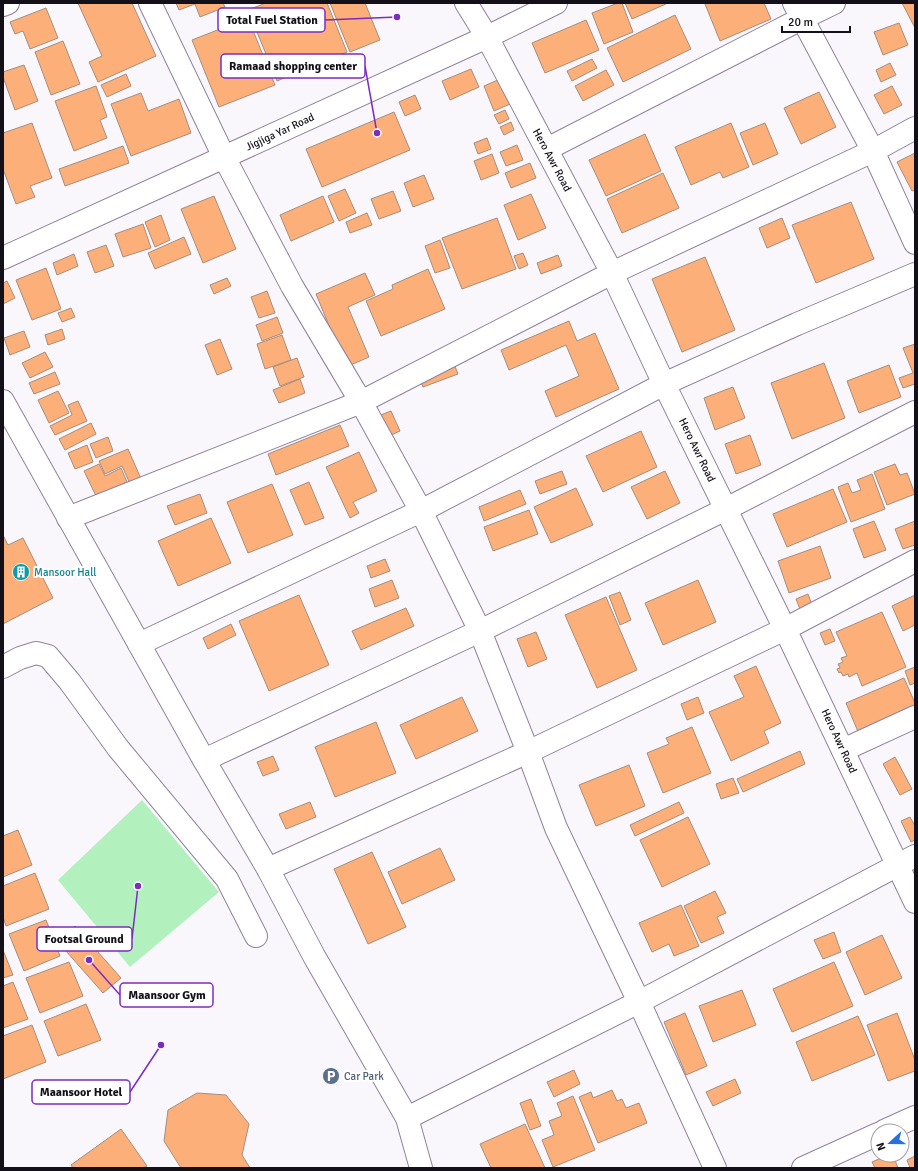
<svg xmlns="http://www.w3.org/2000/svg" width="918" height="1171" viewBox="0 0 918 1171" font-family="Signika,sans-serif">
  <rect width="100%" height="100%" fill="#faf7fc"/>
  <polygon fill="#b2f0be" points="142,800 219,892 130,967 58,880"/>
  <g fill="#fcaf79" stroke="#a78d7c">
    <polygon points="78,3 132,3 156,56 98,82 89,62 102,56"/>
    <polygon points="176,3 223,3 225,7 200,17 195,4 179,10"/>
    <polygon points="266,3 327,3 347,52 277,81 248,10"/>
    <polygon points="330,3 365,3 380,40 350,52"/>
    <polygon points="618,3 622,3 633,32 604,44 592,13"/>
    <polygon points="625,3 668,3 632,19"/>
    <polygon points="708,3 764,3 771,19 720,41 705,4"/>
    <polygon points="902,3 915,3 915,28"/>
    <polygon points="46,8 58,38 30,49 23,31 15,34 10,22"/>
    <polygon points="675,15 691,49 623,82 607,48"/>
    <polygon points="248,18 275,85 219,107 192,40"/>
    <polygon points="586,20 599,50 545,73 532,43"/>
    <polygon points="899,23 908,45 883,55 874,32"/>
    <polygon points="63,41 80,84 51,95 35,52"/>
    <polygon points="592,59 597,68 572,81 567,71"/>
    <polygon points="890,63 896,75 881,82 876,70"/>
    <polygon points="24,65 38,101 15,110 3,77 3,72"/>
    <polygon points="471,69 479,87 450,100 442,81"/>
    <polygon points="606,70 614,85 583,101 575,86"/>
    <polygon points="126,74 131,86 107,97 101,85"/>
    <polygon points="500,79 510,104 494,111 484,86"/>
    <polygon points="96,86 107,117 100,120 107,138 74,151 55,101"/>
    <polygon points="892,86 902,105 884,114 874,95"/>
    <polygon points="819,92 836,127 801,144 784,108"/>
    <polygon points="141,93 148,111 179,99 191,133 131,156 111,104"/>
    <polygon points="415,95 421,109 405,116 399,102"/>
    <polygon points="505,110 509,119 499,124 494,115"/>
    <polygon points="394,112 410,150 322,187 306,149"/>
    <polygon points="511,122 514,130 504,135 500,127"/>
    <polygon points="32,123 52,178 30,186 35,197 16,204 3,169 3,133"/>
    <polygon points="731,123 749,167 723,178 720,172 691,185 675,147"/>
    <polygon points="765,123 778,154 753,165 740,133"/>
    <polygon points="645,134 661,171 606,196 589,160"/>
    <polygon points="487,138 491,149 478,154 474,143"/>
    <polygon points="517,145 523,160 506,166 500,152"/>
    <polygon points="123,146 129,163 65,186 59,169"/>
    <polygon points="915,153 915,190 912,191 897,162"/>
    <polygon points="492,154 499,173 481,180 474,161"/>
    <polygon points="530,163 536,178 511,188 505,173"/>
    <polygon points="663,173 679,208 622,233 607,199"/>
    <polygon points="424,175 434,199 413,207 404,183"/>
    <polygon points="345,189 356,213 339,221 328,196"/>
    <polygon points="393,191 401,211 379,219 371,199"/>
    <polygon points="531,194 546,228 518,240 504,205"/>
    <polygon points="214,196 236,249 203,263 181,209"/>
    <polygon points="323,196 334,222 291,241 280,215"/>
    <polygon points="851,202 874,259 816,283 792,225"/>
    <polygon points="367,213 372,225 350,233 346,222"/>
    <polygon points="161,215 170,240 155,247 145,222"/>
    <polygon points="497,218 516,269 462,289 442,238"/>
    <polygon points="782,218 790,238 767,248 759,228"/>
    <polygon points="143,224 151,248 123,257 115,234"/>
    <polygon points="184,237 191,254 155,269 148,253"/>
    <polygon points="440,240 450,268 435,273 425,246"/>
    <polygon points="106,245 114,266 95,273 87,252"/>
    <polygon points="523,253 528,265 519,269 514,256"/>
    <polygon points="74,254 78,266 57,275 53,263"/>
    <polygon points="558,255 562,266 541,274 537,263"/>
    <polygon points="705,257 735,330 682,352 652,279"/>
    <polygon points="46,268 61,309 32,320 16,280"/>
    <polygon points="428,269 445,309 381,336 366,301 393,289 392,285"/>
    <polygon points="365,273 375,295 348,307 369,357 346,367 316,294"/>
    <polygon points="227,278 231,286 214,294 210,285"/>
    <polygon points="7,281 15,298 3,304 3,283"/>
    <polygon points="267,291 275,313 259,318 251,297"/>
    <polygon points="71,308 75,317 62,322 58,313"/>
    <polygon points="277,317 283,333 262,341 256,325"/>
    <polygon points="569,321 577,341 595,333 619,389 556,417 545,391 579,376 566,345 509,370 501,350"/>
    <polygon points="62,329 65,339 48,345 45,335"/>
    <polygon points="24,331 30,347 10,355 4,338"/>
    <polygon points="282,335 291,360 265,369 257,344"/>
    <polygon points="220,339 232,369 217,375 205,345"/>
    <polygon points="915,344 915,384 903,388 899,378 913,373 903,348"/>
    <polygon points="45,352 53,367 30,378 22,363"/>
    <polygon points="297,358 304,377 280,386 273,367"/>
    <polygon points="824,363 845,418 792,439 771,383"/>
    <polygon points="454,364 458,374 423,387 419,377"/>
    <polygon points="889,365 901,397 859,413 847,381"/>
    <polygon points="55,372 60,384 34,394 29,383"/>
    <polygon points="300,379 305,393 279,403 273,390"/>
    <polygon points="733,387 745,418 715,430 704,398"/>
    <polygon points="58,391 69,413 49,423 38,400"/>
    <polygon points="78,401 87,421 55,435 50,426 72,415 68,405"/>
    <polygon points="391,411 400,431 387,437 378,416"/>
    <polygon points="91,423 96,434 65,450 59,439"/>
    <polygon points="340,425 349,446 276,475 268,454"/>
    <polygon points="641,431 657,467 603,492 586,456"/>
    <polygon points="750,435 761,465 736,474 725,444"/>
    <polygon points="108,437 113,451 96,458 90,444"/>
    <polygon points="87,445 93,462 75,469 68,453"/>
    <polygon points="128,449 142,481 131,486 122,466 105,474 99,461"/>
    <polygon points="359,452 377,491 353,502 359,513 350,518 326,467"/>
    <polygon points="99,464 105,476 121,468 127,482 96,496 84,471"/>
    <polygon points="895,464 900,475 907,473 915,494 887,505 874,472"/>
    <polygon points="562,471 567,484 540,494 535,481"/>
    <polygon points="665,471 680,503 647,519 631,487"/>
    <polygon points="872,474 885,509 851,522 838,487 848,483 852,493 861,490 857,480"/>
    <polygon points="309,482 324,518 305,525 290,490"/>
    <polygon points="272,484 293,535 248,553 227,502"/>
    <polygon points="576,488 593,525 551,543 534,507"/>
    <polygon points="833,489 847,522 787,547 773,514"/>
    <polygon points="520,490 526,504 484,521 479,507"/>
    <polygon points="200,494 207,513 175,525 167,506"/>
    <polygon points="529,510 538,534 493,551 484,527"/>
    <polygon points="211,518 231,563 178,586 158,541"/>
    <polygon points="874,521 886,550 864,558 853,529"/>
    <polygon points="915,521 915,545 903,549 895,529"/>
    <polygon points="3,535 8,545 23,538 53,598 3,624"/>
    <polygon points="820,546 831,578 789,593 778,561"/>
    <polygon points="385,559 390,571 371,578 367,566"/>
    <polygon points="392,580 399,598 375,607 369,589"/>
    <polygon points="698,580 716,622 663,645 645,603"/>
    <polygon points="620,592 631,620 620,625 609,596"/>
    <polygon points="808,594 812,605 800,609 796,599"/>
    <polygon points="299,595 329,665 269,691 239,621"/>
    <polygon points="915,595 915,625 903,631 892,606"/>
    <polygon points="606,597 637,670 597,688 565,615"/>
    <polygon points="406,608 414,626 361,650 352,631"/>
    <polygon points="882,612 906,667 862,686 857,673 849,677 848,674 843,676 841,672 839,673 837,669 840,668 838,664 843,662 841,658 847,656 836,632"/>
    <polygon points="231,624 236,635 208,649 203,638"/>
    <polygon points="830,629 835,641 825,645 820,633"/>
    <polygon points="536,632 547,659 528,667 517,639"/>
    <polygon points="756,666 781,723 764,731 769,743 731,761 709,712 744,697 734,676"/>
    <polygon points="915,667 915,683 910,685 905,671"/>
    <polygon points="904,678 915,703 915,710 859,734 846,703"/>
    <polygon points="462,697 478,731 416,759 400,725"/>
    <polygon points="698,697 704,713 687,720 681,704"/>
    <polygon points="376,722 396,773 335,797 315,747"/>
    <polygon points="692,727 711,773 663,793 647,753 669,744 666,738"/>
    <polygon points="800,751 805,764 743,792 737,779"/>
    <polygon points="273,756 279,770 263,776 257,762"/>
    <polygon points="895,757 912,789 900,795 883,764"/>
    <polygon points="629,765 645,806 596,826 579,785"/>
    <polygon points="733,778 739,793 721,799 716,784"/>
    <polygon points="310,802 316,817 286,829 279,814"/>
    <polygon points="679,802 684,813 635,836 630,825"/>
    <polygon points="688,817 710,864 662,887 640,840"/>
    <polygon points="910,817 915,826 915,840 911,842 901,821"/>
    <polygon points="18,830 32,865 3,877 3,836"/>
    <polygon points="440,848 455,880 402,904 388,872"/>
    <polygon points="372,852 406,927 368,944 334,869"/>
    <polygon points="35,873 49,909 6,926 3,917 3,886"/>
    <polygon points="715,891 726,913 717,917 724,933 701,943 684,906"/>
    <polygon points="681,905 699,946 674,956 669,944 652,952 639,923"/>
    <polygon points="46,920 60,956 24,971 9,934"/>
    <polygon points="75,926 121,978 103,993 58,942"/>
    <polygon points="834,932 841,952 823,959 814,940"/>
    <polygon points="882,935 902,978 865,995 846,952"/>
    <polygon points="3,950 13,975 3,978"/>
    <polygon points="69,962 83,996 40,1013 26,978"/>
    <polygon points="834,962 853,1006 792,1032 773,989"/>
    <polygon points="13,982 28,1019 3,1028 3,986"/>
    <polygon points="742,990 756,1025 713,1042 699,1006"/>
    <polygon points="86,1004 101,1040 58,1056 44,1021"/>
    <polygon points="685,1013 707,1066 686,1075 664,1022"/>
    <polygon points="897,1013 915,1060 915,1071 888,1081 867,1025"/>
    <polygon points="858,1016 875,1055 812,1081 796,1042"/>
    <polygon points="32,1025 46,1062 3,1079 3,1036"/>
    <polygon points="574,1070 580,1084 554,1097 547,1082"/>
    <polygon points="735,1079 741,1093 713,1106 706,1092"/>
    <polygon points="612,1090 617,1101 622,1099 626,1108 639,1103 647,1123 598,1143 579,1097 591,1092 593,1098"/>
    <polygon points="197,1093 226,1095 249,1124 242,1155 250,1168 181,1168 164,1141 168,1110"/>
    <polygon points="573,1096 595,1150 553,1167 542,1140 554,1135 549,1121 562,1116 557,1103"/>
    <polygon points="531,1099 541,1126 530,1130 520,1103"/>
    <polygon points="525,1124 545,1168 491,1168 480,1144"/>
    <polygon points="121,1129 147,1166 143,1168 73,1168 71,1165"/>
    <polygon points="888,1155 893,1155 898,1168 875,1168 872,1162"/>
    <polygon points="915,1156 915,1168 910,1168 907,1160"/>
  </g>
  <g fill="none" stroke-linecap="round" stroke-linejoin="round">
    <g stroke="#8f839c" stroke-width="24">
      <g id="minor">
        <polyline points="150,3 224,157 292,286 361,402 421,511 480,631 528,752 556,828 639,1002 715,1168"/>
        <polyline points="794,3 873,151 915,243"/>
        <polyline points="3,5 8,3"/>
        <polyline points="547,149 801,19 834,3"/>
        <polyline points="3,258 487,37 556,3"/>
        <polyline points="3,401 204,760 268,869 314,956 407,1118 421,1168"/>
        <polyline points="68,518 361,402 612,273 873,151 915,128"/>
        <polyline points="139,644 421,511 664,384 797,324 915,274"/>
        <polyline points="3,667 20,658 36,653 48,656 70,682 118,748 227,879 256,936"/>
        <polyline points="843,750 915,717"/>
        <polyline points="204,760 480,631 726,509 915,412"/>
        <polyline points="268,869 528,752 785,629 915,561"/>
        <polyline points="407,1118 639,1002 915,856"/>
        <polyline points="884,1131 915,1117"/>
        <polyline points="803,1168 878,1134"/>
      </g>
    </g>
    <g stroke="#8f839c" stroke-width="24">
      <polyline id="major" points="466,3 487,37 612,273 664,384 785,629 915,902"/>
    </g>
    <use href="#minor" stroke="#fff" stroke-width="22"/>
    <use href="#major" stroke="#fff" stroke-width="22"/>
  </g>
  <defs>
    <g id="building-disc" transform="scale(0.9)"><circle r="9.5" fill="#0f9aa8" stroke="#fff"/><path d="M-4-6H4V6H1V3H-1V6H-4ZM-2.5-4.3h1.7v1.8h-1.7ZM.8-4.3h1.7v1.8H.8ZM-2.5-1h1.7V.8h-1.7ZM.8-1h1.7V.8H.8Z" fill="#fff"/></g>
    <g id="parking-disc" transform="scale(0.9)"><circle r="9.5" fill="#5c6f8a" stroke="#fff"/><path d="M-3.5-5.5H1a3.5 3.5 0 0 1 0 7H-1V5.5H-3.5ZM-1-3.4V-.6H.8a1.4 1.4 0 0 0 0-2.8Z" fill="#fff"/></g>
  </defs>
  <g fill-rule="evenodd">
    <use href="#building-disc" x="21" y="572"/>
    <use href="#parking-disc" x="331" y="1076"/>
  </g>
  <g text-anchor="middle" dominant-baseline="central" stroke-width="4" stroke-linejoin="round" paint-order="stroke">
    <g font-size="11" fill="#141019" stroke="#fff">
      <text transform="translate(280 132) rotate(-25)">Jigjiga Yar Road</text>
      <text transform="translate(552 160) rotate(62)">Hero Awr Road</text>
      <text transform="translate(697 450) rotate(64)">Hero Awr Road</text>
      <text transform="translate(839 741) rotate(65)">Hero Awr Road</text>
    </g>
    <g font-size="11" fill="#0d838f" stroke="#fff" text-anchor="start">
      <text x="34" y="572">Mansoor Hall</text>
    </g>
    <g font-size="11" fill="#4e5e75" stroke="#fff" text-anchor="start">
      <text x="344" y="1076">Car Park</text>
    </g>
  </g>
  <path fill="none" stroke="#7b2cbf" stroke-width="1.5" d="M397 17L325 20M377 133L365 66M138 886L132 939M89 960L120 995M161 1045L130 1092"/>
  <g fill="#7b2cbf" stroke="#fff" stroke-width="1.5">
    <circle cx="397" cy="17" r="4"/>
    <circle cx="377" cy="133" r="4"/>
    <circle cx="138" cy="886" r="4"/>
    <circle cx="89" cy="960" r="4"/>
    <circle cx="161" cy="1045" r="4"/>
  </g>
  <g fill="#fff" stroke="#7b2cbf" stroke-width="1.5">
    <rect x="218" y="8" width="107" height="24" rx="4"/>
    <rect x="221" y="54" width="144" height="24" rx="4"/>
    <rect x="37" y="927" width="95" height="24" rx="4"/>
    <rect x="120" y="983" width="93" height="24" rx="4"/>
    <rect x="32" y="1080" width="98" height="24" rx="4"/>
  </g>
  <g font-size="12" text-anchor="middle" font-weight="bold" fill="#141019">
    <text x="272" y="24">Total Fuel Station</text>
    <text x="293" y="70">Ramaad shopping center</text>
    <text x="84" y="943">Footsal Ground</text>
    <text x="167" y="999">Maansoor Gym</text>
    <text x="81" y="1096">Maansoor Hotel</text>
  </g>
  <rect width="918" height="1171" fill="none" stroke="#141019" stroke-width="8"/>
  <g transform="translate(890 1143) rotate(249)"><circle r="19" fill="#ffffff" stroke="#a19fa3"/>
  <path d="M0-3L7 15L0 10L-7 15Z" fill="#2871dd"/>
  <text y="-6" font-size="11" font-weight="bold" text-anchor="middle" fill="#141019">N</text>
  </g>
  <path d="M782 26v6h68v-6" fill="none" stroke="#141019" stroke-width="2"/>
  <text x="788" y="26" font-size="12" fill="#141019" stroke="#ffffff" stroke-width="3" paint-order="stroke">20 m</text>
</svg>
